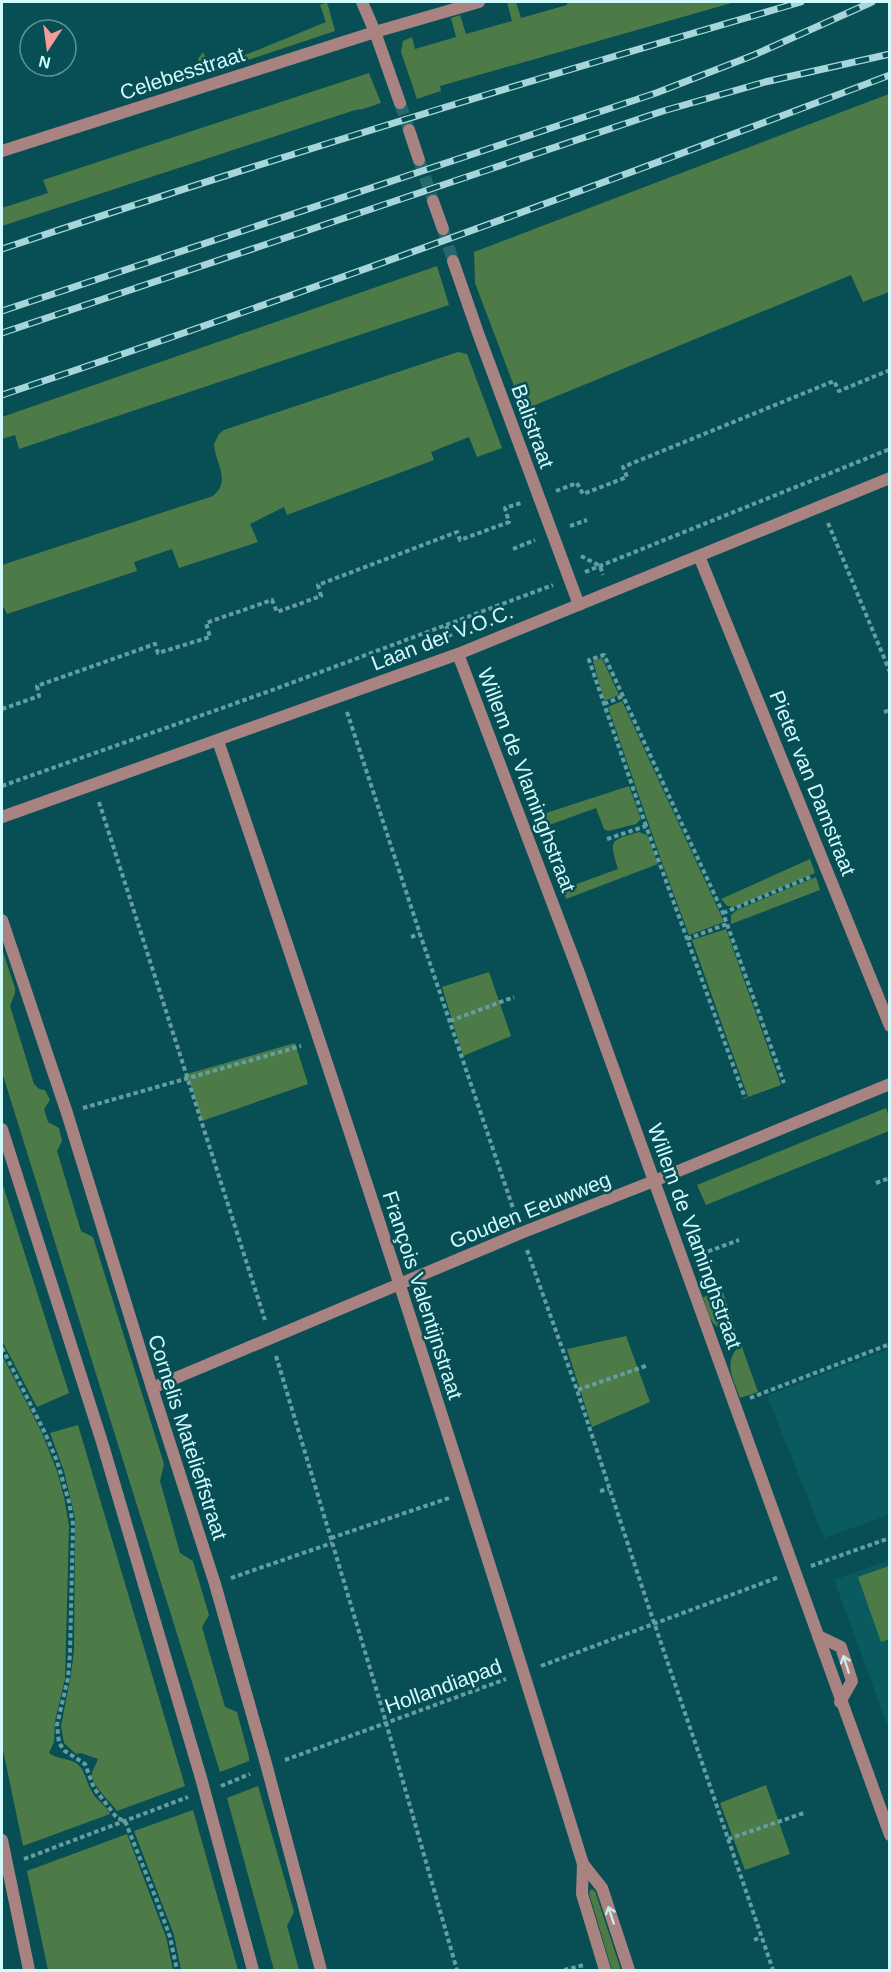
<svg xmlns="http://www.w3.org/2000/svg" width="891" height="1972" viewBox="0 0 891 1972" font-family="Helvetica,sans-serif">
  <rect width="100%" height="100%" fill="#074f54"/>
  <g fill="#095b60">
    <polygon points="889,1349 889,1515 824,1538 767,1396"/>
    <polygon points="889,1560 889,1729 834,1580"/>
  </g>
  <g fill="#4d7b47">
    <polygon points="327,2 335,31 209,73 199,66 198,59 203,52 211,69 326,22 320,5"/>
    <polygon points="507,2 516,2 521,18 567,5 567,2 576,3 581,2 735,2 440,86 441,91 417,99 401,52 403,41 412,37 415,49 456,37 451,18 460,15 466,34 512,21"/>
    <polygon points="369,73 381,103 363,109 355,110 2,226 2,208 48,193 43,180"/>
    <polygon points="889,94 889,292 863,302 851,275 523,410 475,283 474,252"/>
    <polygon points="437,266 449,305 19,449 15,435 2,439 2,417"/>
    <path d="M458 352 467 354 502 448 477 457 469 437 431 452 434 460 287 515 284 507 250 524 258 542 179 568 172 549 134 562 137 571 7 614 4 608H2V565L213 496C232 480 215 464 214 444L219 434 224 430Z"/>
    <polygon points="602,658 619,695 604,701 593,661"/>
    <polygon points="622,701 724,922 689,935 663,865 608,707"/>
    <polygon points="629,786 641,819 636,824 608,831 604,829 596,808 541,828 537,816"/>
    <path d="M639 832 647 835 658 864 566 899 563 889 618 869C610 840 608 841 639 832Z"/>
    <polygon points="810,859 815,873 734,907 727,906 721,899"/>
    <polygon points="816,877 820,890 731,924 731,915 737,910"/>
    <polygon points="726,929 781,1085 748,1097 692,940"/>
    <polygon points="2,949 15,988 15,993 10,1006 34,1084 39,1089 45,1090 50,1100 44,1109 48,1122 59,1128 62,1141 57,1151 81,1231 93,1237 164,1464 160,1481 180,1553 193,1561 209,1615 202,1627 225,1707 237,1712 249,1757 249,1761 220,1772 2,1072"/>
    <polygon points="489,972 511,1036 463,1056 442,987"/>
    <polygon points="295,1043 308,1084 202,1121 187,1074"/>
    <polygon points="886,1108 889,1117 889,1131 706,1205 697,1185"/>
    <polygon points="2,1182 69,1393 37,1407 2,1341"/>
    <path d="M723 1292 735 1330C710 1331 710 1317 703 1297Z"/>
    <polygon points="626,1336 650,1402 592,1427 567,1349"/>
    <path d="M741 1344 758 1392 740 1398C733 1377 722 1362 741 1344Z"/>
    <path d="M2 1355 42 1433 57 1471 64 1497 69 1526 65 1679 55 1721 54 1742 49 1753C57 1759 68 1758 76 1763 86 1770 86 1783 92 1792 97 1801 106 1805 110 1814L23 1846 2 1745Z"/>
    <path d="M78 1425 185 1786 117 1811C111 1802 90 1784 92 1773 93 1769 97 1763 98 1759L81 1753 76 1754 64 1743 61 1726 71 1675 74 1650 75 1518 64 1471 50 1433Z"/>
    <polygon points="889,1566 889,1639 881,1642 858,1577"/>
    <polygon points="766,1785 790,1854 745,1870 720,1803"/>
    <polygon points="258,1786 294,1912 287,1926 299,1970 274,1970 227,1798"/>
    <polygon points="193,1810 238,1970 181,1970 174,1935 134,1831"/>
    <polygon points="127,1834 166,1937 173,1970 48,1970 27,1871"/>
    <polygon points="591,1889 595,1891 621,1970 612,1970 589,1893"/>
  </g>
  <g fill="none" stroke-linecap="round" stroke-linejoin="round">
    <g stroke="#25696d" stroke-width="12" stroke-dasharray="12 6" stroke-linecap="butt">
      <polyline points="400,103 409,130"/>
      <polyline points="419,160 433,201"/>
      <polyline points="443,229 453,261"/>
    </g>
    <g stroke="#649ea2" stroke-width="4" stroke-dasharray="4.5 3" stroke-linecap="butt">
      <polyline points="556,491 577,483 583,494 627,477 623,467 834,381 839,391 890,370"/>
      <polyline points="828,523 890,672"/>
      <polyline points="570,526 587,520"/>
      <polyline points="513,549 535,540"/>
      <polyline points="581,556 600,566 603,575"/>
      <polyline points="585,572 890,449"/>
      <polyline points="446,626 452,639"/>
      <polyline points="604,704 623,696"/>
      <polyline points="2,709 39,696 37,686 155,644 158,653 210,637 206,623 272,600 277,612 321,596 318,585 457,532 460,540 509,522 505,508 521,503"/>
      <polyline points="347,712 420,934 516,1217"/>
      <polyline points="884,712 890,710"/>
      <polyline points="2,786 267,692 553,585"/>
      <polyline points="99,802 265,1320"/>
      <polyline points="646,826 589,660 604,655 723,913 784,1083"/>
      <polyline points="607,839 646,826 745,1098"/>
      <polyline points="723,913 810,877"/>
      <polyline points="411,937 420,934"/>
      <polyline points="687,939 727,924"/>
      <polyline points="450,1021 514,997"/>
      <polyline points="83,1108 301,1046"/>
      <polyline points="876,1183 890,1178"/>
      <polyline points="527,1250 577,1390 649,1608 773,1970"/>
      <polyline points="701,1254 739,1240"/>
      <polyline points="2,1348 45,1433 57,1461 69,1502 73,1524 70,1653 68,1678 57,1725 59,1743 65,1751 85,1764 94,1788 117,1818 125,1821 157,1901 170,1937 177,1970"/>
      <polyline points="276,1356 381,1705 457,1970"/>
      <polyline points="578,1390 648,1365"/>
      <polyline points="750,1398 890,1344"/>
      <polyline points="600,1491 609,1489"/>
      <polyline points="331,1538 449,1498"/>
      <polyline points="811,1566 890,1538"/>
      <polyline points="231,1578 332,1543"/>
      <polyline points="541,1666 779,1577"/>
      <polyline points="285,1760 506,1679"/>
      <polyline points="221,1786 250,1774"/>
      <polyline points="728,1839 804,1813"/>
      <polyline points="24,1859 188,1797"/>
      <polyline points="754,1940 761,1937"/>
      <polyline points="564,1970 584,1965"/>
    </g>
    <g stroke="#a98382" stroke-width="12">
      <polyline points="2,1129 102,1442 201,1778 253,1970"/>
      <polyline points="818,1636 841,1647 852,1681 840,1702"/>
    </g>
    <g stroke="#a98382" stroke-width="12">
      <polyline points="362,2 375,32 400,103"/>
      <polyline points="409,130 419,160"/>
      <polyline points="2,151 375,32 479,2"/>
      <polyline points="433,201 443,229"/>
      <polyline points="453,261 478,333 579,605"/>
      <polyline points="699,556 890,1026"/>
      <polyline points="458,654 579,973 890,1835"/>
      <path d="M218 741C346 1113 467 1488 583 1864L582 1894 605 1970"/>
      <polyline points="2,817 458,654 890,478"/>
      <polyline points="2,920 67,1113 152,1388 215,1584 265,1760 321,1970"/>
      <polyline points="152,1388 521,1233 654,1181 890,1084"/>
      <polyline points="2,1840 29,1970"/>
      <polyline points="583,1864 602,1888 629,1970"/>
    </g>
    <g stroke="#a7d6da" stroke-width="7">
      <g id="rail">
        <path d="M2 249C266 160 533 79 801 2"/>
        <polyline points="2,311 656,93 754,55 872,2"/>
        <polyline points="2,333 663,111 765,82 890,54"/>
        <path d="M2 395C300 295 595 187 890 75"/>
      </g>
    </g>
    <use href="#rail" stroke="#074f54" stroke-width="4.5" stroke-dasharray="14" stroke-linecap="butt"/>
  </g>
  <defs><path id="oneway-shaft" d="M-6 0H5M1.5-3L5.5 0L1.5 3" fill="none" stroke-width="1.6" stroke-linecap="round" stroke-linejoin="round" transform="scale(1.5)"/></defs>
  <g stroke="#cbe8eb">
    <use href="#oneway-shaft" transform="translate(846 1664) rotate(-108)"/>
    <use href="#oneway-shaft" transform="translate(611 1915) rotate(-108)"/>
  </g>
  <g text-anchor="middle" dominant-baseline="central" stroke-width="5" stroke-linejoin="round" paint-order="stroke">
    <g font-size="21" fill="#d1fafd" stroke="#074f54">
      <text transform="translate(182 73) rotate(-18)">Celebesstraat</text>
      <text transform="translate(533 426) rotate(70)">Balistraat</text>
      <text transform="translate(442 637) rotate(-21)">Laan der V.O.C.</text>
      <text transform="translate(527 780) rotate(69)">Willem de Vlaminghstraat</text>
      <text transform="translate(813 783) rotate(68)">Pieter van Damstraat</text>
      <text transform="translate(530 1210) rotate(-22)">Gouden Eeuwweg</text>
      <text transform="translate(695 1236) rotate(70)">Willem de Vlaminghstraat</text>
      <text transform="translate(423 1295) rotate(72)">François Valentijnstraat</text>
      <text transform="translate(188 1437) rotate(72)">Cornelis Matelieffstraat</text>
      <text transform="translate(443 1686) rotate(-20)">Hollandiapad</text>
    </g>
  </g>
  <rect width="891" height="1972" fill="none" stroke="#d1fafd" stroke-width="6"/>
  <g transform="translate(48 48) rotate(193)"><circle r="28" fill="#074f54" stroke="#589398" stroke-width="1.5"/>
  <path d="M0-4.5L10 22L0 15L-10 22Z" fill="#f59b99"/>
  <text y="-9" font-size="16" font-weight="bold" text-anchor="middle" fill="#d1fafd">N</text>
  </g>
</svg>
